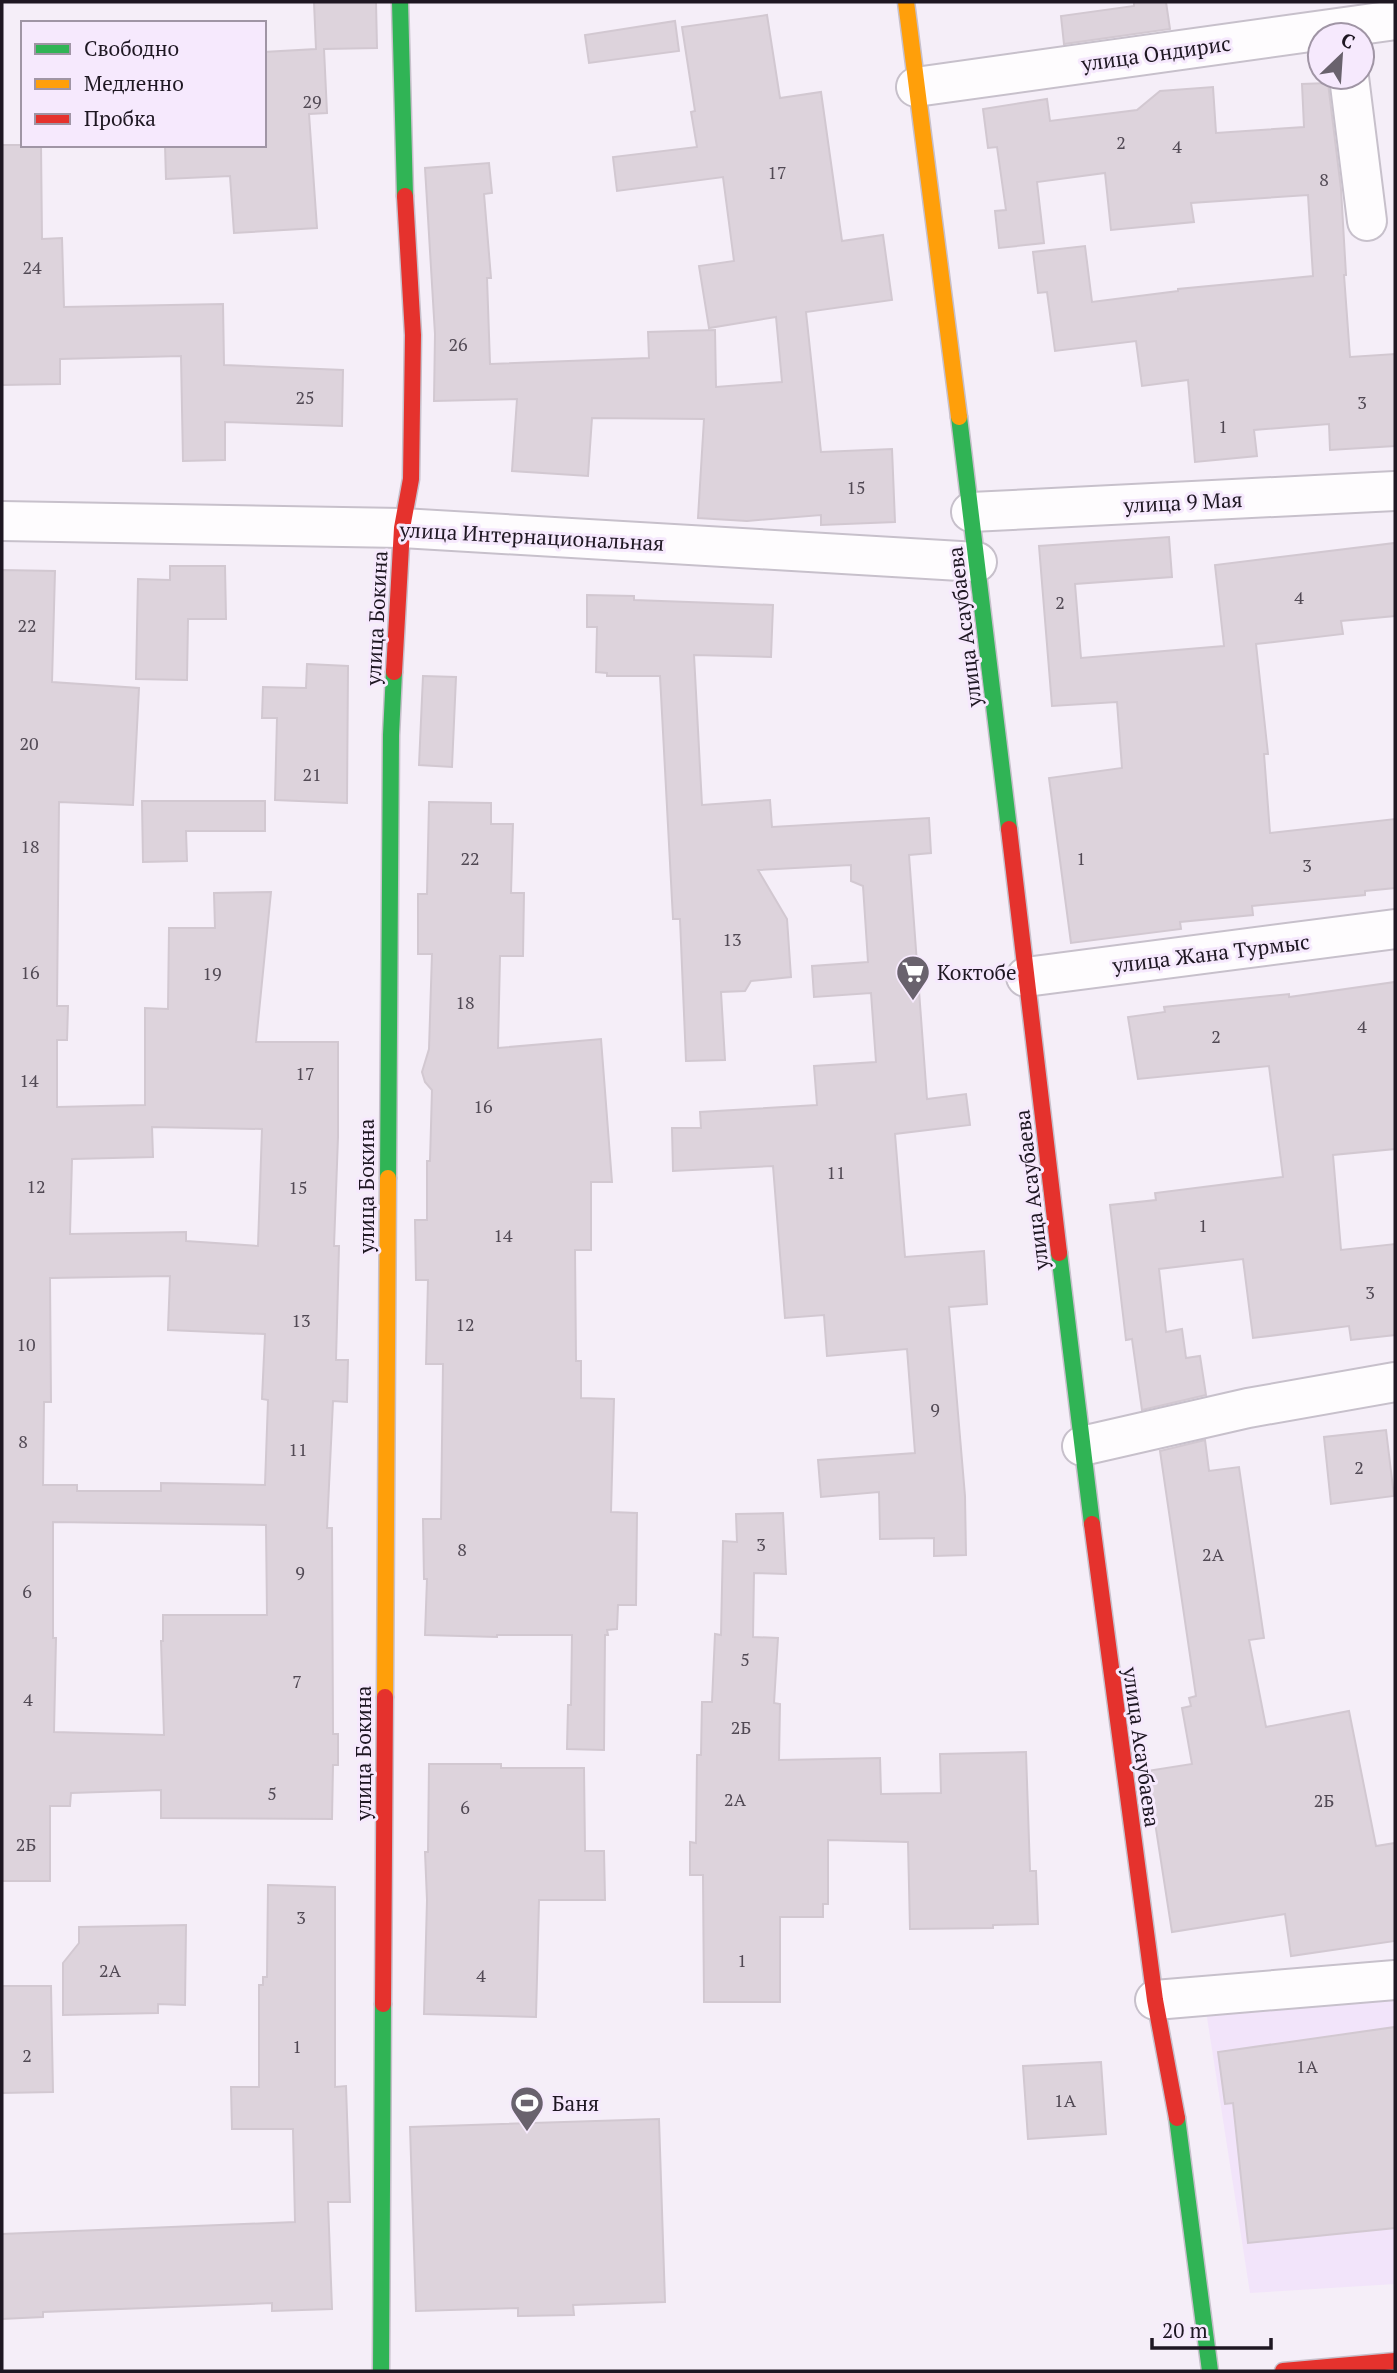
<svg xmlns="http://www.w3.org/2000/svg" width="1397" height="2373" viewBox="0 0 1397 2373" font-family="'PT Serif',serif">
  <rect width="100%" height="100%" fill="#f5eef8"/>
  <polygon fill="#f2e4fa" points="1395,2000 1395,2284 1250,2293 1206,2011"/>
  <g fill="#ddd3dc" stroke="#d2c8d1" stroke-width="2" fill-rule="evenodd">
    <polygon points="314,2 376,2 377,48 324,49 327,113 309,114 317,228 234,233 230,176 166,179 165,145 264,145 264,52 316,49"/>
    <polygon points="1134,2 1166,2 1170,29 1064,44 1061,16 1134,6"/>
    <polygon points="767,15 780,98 821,92 842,241 883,235 892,300 806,312 821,452 892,449 895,522 821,525 821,515 747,521 698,518 704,419 592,418 588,476 512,471 517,399 434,401 435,334 425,168 489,163 492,193 484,194 491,278 487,278 490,364 649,358 648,332 715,330 716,387 782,382 776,317 709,328 699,266 734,261 723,177 617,191 613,157 697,147 691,112 695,111 682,27"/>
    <polygon points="675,21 679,51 589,63 585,35"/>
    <polygon points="1328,83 1341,189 1346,275 1344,275 1350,357 1395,354 1395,446 1330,450 1329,424 1254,430 1257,456 1195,462 1188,380 1142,386 1136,341 1055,351 1047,292 1038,293 1033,252 1085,246 1092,302 1178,291 1178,289 1313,276 1308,195 1191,203 1194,222 1111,230 1105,173 1037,182 1044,243 999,248 995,211 1006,210 997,147 988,148 983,109 1047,99 1050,121 1137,110 1160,91 1213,87 1216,133 1304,127 1302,84"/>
    <polygon points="2,145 41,145 42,239 62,238 64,307 223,304 224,365 343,370 342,426 225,422 225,460 183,461 181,356 60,359 60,384 2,385"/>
    <polygon points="1169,537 1172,577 1075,584 1081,658 1224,646 1215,565 1395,543 1395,616 1341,621 1343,634 1256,644 1268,754 1264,754 1270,833 1395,819 1395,888 1365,891 1365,895 1252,906 1253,915 1180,922 1181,929 1071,943 1049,778 1122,768 1117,702 1052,706 1039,546"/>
    <polygon points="170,566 225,566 226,619 188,619 187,680 136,679 138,579 170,580"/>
    <path d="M2 570 55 571 52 682 139 688 133 805 59 802 57 1006H68L67 1040H57V1107L145 1105V1008L168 1009 169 928H215L214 893 271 892 256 1042H338V1137L334 1246H339L336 1360H348L347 1402 333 1401 327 1528H332L333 1734H338V1765H333L332 1819 161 1818V1790L71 1793 70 1806H50V1881H2ZM152 1127 262 1129 258 1246 186 1241V1232L70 1234 72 1159 153 1157ZM170 1276 168 1330 265 1334 262 1399 268 1400 265 1485 161 1483V1491H77V1485H43L44 1402H51L50 1278ZM53 1522 266 1525 267 1615H163V1641H161L164 1735 54 1732 56 1638H53Z"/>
    <polygon points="587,595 634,596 634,600 773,605 771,657 694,655 702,805 770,800 772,827 929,818 931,853 909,855 927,1099 966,1094 970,1125 895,1134 905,1257 984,1251 987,1304 949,1307 965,1496 966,1555 934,1556 934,1538 880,1539 879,1492 821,1497 818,1460 915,1453 907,1349 827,1356 824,1315 785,1318 773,1166 673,1171 672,1128 701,1128 700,1112 817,1105 814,1066 876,1062 871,993 814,997 812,966 868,962 863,886 851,881 851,865 758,870 787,919 791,977 751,981 745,991 721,992 725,1060 686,1061 680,919 673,919 660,676 607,676 607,673 596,672 597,627 587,627"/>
    <polygon points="307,664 348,666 347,803 275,800 277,718 262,718 263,687 306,688"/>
    <polygon points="423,676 456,677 452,767 419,765"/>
    <polygon points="142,801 265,801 265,831 186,831 187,861 143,862"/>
    <polygon points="429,802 491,803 491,824 513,824 511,893 524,893 523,956 500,956 498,1048 601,1039 612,1182 591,1182 591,1250 575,1250 576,1361 581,1361 581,1398 614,1399 611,1512 637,1513 636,1605 618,1605 617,1629 607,1630 608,1635 605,1635 604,1750 567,1749 568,1705 571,1705 572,1635 497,1635 497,1637 425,1635 427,1579 424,1579 423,1519 441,1519 443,1364 426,1364 428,1280 416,1280 415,1220 427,1220 427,1161 430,1161 432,1090 425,1082 422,1072 429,1049 432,954 418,954 418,894 427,894"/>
    <polygon points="1395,982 1395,1149 1333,1155 1341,1250 1395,1244 1395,1335 1351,1340 1349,1326 1253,1338 1243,1259 1159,1269 1166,1332 1182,1329 1186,1358 1200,1356 1206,1395 1142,1410 1132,1339 1126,1340 1110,1205 1156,1200 1155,1193 1283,1177 1269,1066 1138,1079 1128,1017 1165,1012 1164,1007 1289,994 1289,997"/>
    <polygon points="1386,1430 1394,1496 1331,1504 1324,1437"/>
    <polygon points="1205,1440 1209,1471 1239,1467 1264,1638 1249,1640 1266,1727 1349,1711 1376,1846 1395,1843 1395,1941 1291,1956 1285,1914 1172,1932 1147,1771 1192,1764 1182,1708 1191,1706 1189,1698 1196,1696 1160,1451"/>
    <polygon points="783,1513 786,1574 754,1573 753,1637 778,1638 774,1703 780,1704 779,1760 880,1758 881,1794 941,1793 940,1754 1026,1752 1030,1871 1036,1871 1038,1924 993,1925 993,1928 910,1929 908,1842 828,1840 828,1904 823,1904 823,1917 780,1917 780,2002 704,2002 703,1875 690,1875 690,1842 696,1843 697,1755 701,1755 702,1702 712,1702 715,1634 721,1635 723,1541 737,1542 736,1514"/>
    <polygon points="429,1764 501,1764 501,1768 584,1768 585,1851 604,1851 605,1900 539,1900 536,2017 424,2014 427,1900 425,1852 428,1852"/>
    <polygon points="268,1885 335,1887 335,2087 346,2086 350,2202 328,2202 332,2309 272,2311 272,2303 43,2312 43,2317 2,2319 2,2234 295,2222 293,2129 232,2129 231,2087 259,2087 259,1985 263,1985 263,1977 267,1977"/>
    <polygon points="186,1925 185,2005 158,2004 158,2013 63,2015 63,1963 79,1943 79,1927"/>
    <polygon points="2,1986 51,1986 53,2092 2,2093"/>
    <polygon points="1395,2027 1395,2228 1248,2243 1233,2103 1225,2104 1218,2052"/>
    <polygon points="1101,2062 1106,2134 1028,2139 1023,2066"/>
    <polygon points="659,2119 665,2302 573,2305 574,2315 518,2316 518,2308 416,2311 410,2127"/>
  </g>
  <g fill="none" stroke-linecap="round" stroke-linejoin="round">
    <g stroke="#c7c0cb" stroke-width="42">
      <g id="street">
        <polyline points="1349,77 1367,221"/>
        <polyline points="916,87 1395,20"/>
        <polyline points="971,512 1395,491"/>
        <polyline points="2,521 402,528 977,562"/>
        <polyline points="1026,977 1395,929"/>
        <polyline points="1082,1446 1248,1408 1395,1382"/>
        <polyline points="1155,2000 1395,1980"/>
      </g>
    </g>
    <g stroke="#c7c0cb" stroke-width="19">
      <g id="fast">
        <polyline points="400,2 405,196"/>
        <polyline points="959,417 1009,829"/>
        <polyline points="388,1178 391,735 394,672"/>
        <polyline points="1059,1253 1092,1524"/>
        <polyline points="1177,2118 1210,2371"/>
        <polyline points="381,2371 383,2004"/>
      </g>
    </g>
    <g stroke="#c7c0cb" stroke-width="19">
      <g id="slow">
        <polyline points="906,2 959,417"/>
        <polyline points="385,1697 388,1178"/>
      </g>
    </g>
    <g stroke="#c7c0cb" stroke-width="19">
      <g id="jam">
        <polyline points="394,672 402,528 411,479 413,335 405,196"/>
        <polyline points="1009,829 1059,1253"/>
        <polyline points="1092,1524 1155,2000 1177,2118"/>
        <polyline points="383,2004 385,1697"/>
        <polyline points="1283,2371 1395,2361"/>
      </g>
    </g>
    <use href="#street" stroke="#fefcfe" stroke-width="38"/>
    <use href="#fast" stroke="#30b455" stroke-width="16"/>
    <use href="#slow" stroke="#ff9f0a" stroke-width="16"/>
    <use href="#jam" stroke="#e5322d" stroke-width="16"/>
  </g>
  <defs>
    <g id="supermarket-pin" transform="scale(1.75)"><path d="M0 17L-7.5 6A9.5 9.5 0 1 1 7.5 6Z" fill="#69626d" stroke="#f6e9fd"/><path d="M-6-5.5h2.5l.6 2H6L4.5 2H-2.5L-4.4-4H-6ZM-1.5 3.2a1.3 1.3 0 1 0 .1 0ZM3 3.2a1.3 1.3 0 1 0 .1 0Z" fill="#fff"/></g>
    <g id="stadium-pin" transform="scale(1.75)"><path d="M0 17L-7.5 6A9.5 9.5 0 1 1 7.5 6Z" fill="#69626d" stroke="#f6e9fd"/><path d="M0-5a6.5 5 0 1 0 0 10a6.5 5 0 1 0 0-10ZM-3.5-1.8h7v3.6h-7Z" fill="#fff"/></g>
  </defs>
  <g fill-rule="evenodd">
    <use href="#supermarket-pin" x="913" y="972"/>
    <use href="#stadium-pin" x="527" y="2103"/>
  </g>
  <g text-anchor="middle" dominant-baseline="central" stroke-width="6" stroke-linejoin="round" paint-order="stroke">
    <g font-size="18" fill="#514954">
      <text x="312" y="101">29</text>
      <text x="1121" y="142">2</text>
      <text x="1177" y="146">4</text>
      <text x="777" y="172">17</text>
      <text x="1324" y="179">8</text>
      <text x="32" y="267">24</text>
      <text x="458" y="344">26</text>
      <text x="305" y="397">25</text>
      <text x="1362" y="402">3</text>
      <text x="1223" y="426">1</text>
      <text x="856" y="487">15</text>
      <text x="1299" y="597">4</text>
      <text x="1060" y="602">2</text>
      <text x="27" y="625">22</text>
      <text x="29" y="743">20</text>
      <text x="312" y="774">21</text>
      <text x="30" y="846">18</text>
      <text x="470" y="858">22</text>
      <text x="1081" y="858">1</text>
      <text x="1307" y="865">3</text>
      <text x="732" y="939">13</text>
      <text x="30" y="972">16</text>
      <text x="212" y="973">19</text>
      <text x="465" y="1002">18</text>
      <text x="1362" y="1026">4</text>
      <text x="1216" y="1036">2</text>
      <text x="305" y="1073">17</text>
      <text x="29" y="1080">14</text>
      <text x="483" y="1106">16</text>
      <text x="836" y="1172">11</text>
      <text x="36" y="1186">12</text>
      <text x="298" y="1187">15</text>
      <text x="1203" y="1225">1</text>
      <text x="503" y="1235">14</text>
      <text x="1370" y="1292">3</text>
      <text x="301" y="1320">13</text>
      <text x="465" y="1324">12</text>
      <text x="26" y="1344">10</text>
      <text x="935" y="1409">9</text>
      <text x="23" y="1441">8</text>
      <text x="298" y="1449">11</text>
      <text x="1359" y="1467">2</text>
      <text x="761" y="1544">3</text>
      <text x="462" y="1549">8</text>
      <text x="1213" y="1554">2А</text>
      <text x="300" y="1572">9</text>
      <text x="27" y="1591">6</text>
      <text x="745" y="1659">5</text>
      <text x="297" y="1681">7</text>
      <text x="28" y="1699">4</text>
      <text x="741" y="1727">2Б</text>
      <text x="272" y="1793">5</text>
      <text x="735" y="1799">2А</text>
      <text x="1324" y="1800">2Б</text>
      <text x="465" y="1807">6</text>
      <text x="26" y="1844">2Б</text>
      <text x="301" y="1917">3</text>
      <text x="742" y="1960">1</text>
      <text x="110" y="1970">2А</text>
      <text x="481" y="1975">4</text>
      <text x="297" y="2046">1</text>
      <text x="27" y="2055">2</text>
      <text x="1307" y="2066">1А</text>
      <text x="1065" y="2100">1А</text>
    </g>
    <g font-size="21" fill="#1e1722" stroke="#f6e9fd">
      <text transform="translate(1156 53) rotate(-8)">улица Ондирис</text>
      <text transform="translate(1183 502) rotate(-3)">улица 9 Мая</text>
      <text transform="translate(532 536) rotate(3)">улица Интернациональная</text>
      <text transform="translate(376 618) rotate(-87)">улица Бокина</text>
      <text transform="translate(964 627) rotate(-97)">улица Асаубаева</text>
      <text transform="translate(1211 953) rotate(-7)">улица Жана Турмыс</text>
      <text transform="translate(366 1186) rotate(-90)">улица Бокина</text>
      <text transform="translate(1031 1190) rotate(-97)">улица Асаубаева</text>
      <text transform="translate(1142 1747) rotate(82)">улица Асаубаева</text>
      <text transform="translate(363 1753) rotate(-90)">улица Бокина</text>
    </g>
    <g font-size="21" fill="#1e1722" stroke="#f6e9fd" text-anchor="start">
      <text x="937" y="972">Коктобе</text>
      <text x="552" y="2103">Баня</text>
    </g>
  </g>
  <rect width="1397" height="2373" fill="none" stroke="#1e1722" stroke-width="7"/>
  <rect x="21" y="21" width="245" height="126" fill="#f6e9fd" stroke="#a095a5" stroke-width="2"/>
  <rect x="35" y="44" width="35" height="10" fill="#30b455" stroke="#a095a5" stroke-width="2"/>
  <text x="84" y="56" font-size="21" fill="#1e1722">Свободно</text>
  <rect x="35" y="79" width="35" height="10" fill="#ff9f0a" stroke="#a095a5" stroke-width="2"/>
  <text x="84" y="91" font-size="21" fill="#1e1722">Медленно</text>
  <rect x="35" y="114" width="35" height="10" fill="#e5322d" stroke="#a095a5" stroke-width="2"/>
  <text x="84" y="126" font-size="21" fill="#1e1722">Пробка</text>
  <g transform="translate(1341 56) rotate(25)"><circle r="33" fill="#f6e9fd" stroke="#a095a5" stroke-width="2"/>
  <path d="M0-5L12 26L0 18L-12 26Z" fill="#69626d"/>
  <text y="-10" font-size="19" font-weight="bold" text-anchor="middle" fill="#1e1722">С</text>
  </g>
  <path d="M1152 2338v10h119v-10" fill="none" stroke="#1e1722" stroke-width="3.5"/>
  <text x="1162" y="2338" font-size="21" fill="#1e1722" stroke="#f6e9fd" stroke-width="5" paint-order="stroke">20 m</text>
</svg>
